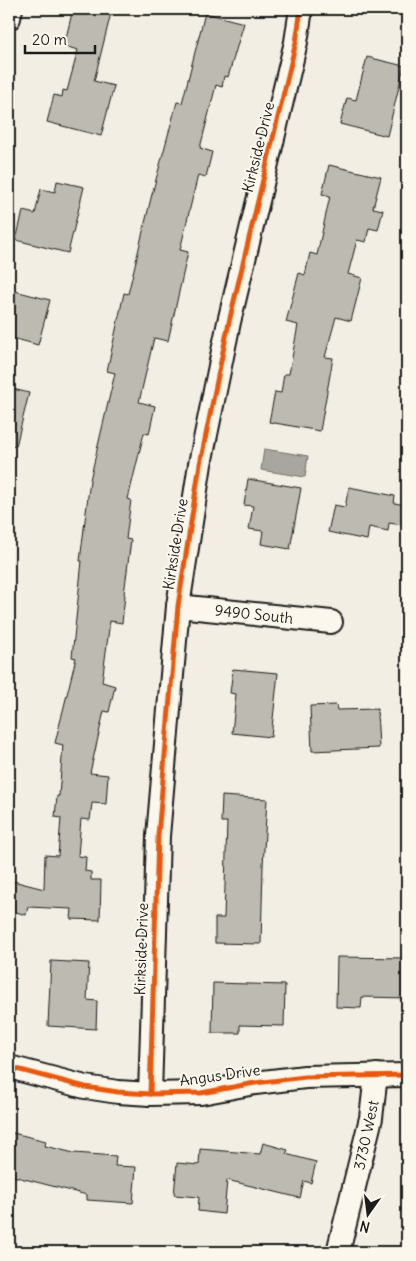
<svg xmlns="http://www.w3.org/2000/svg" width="416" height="1261" viewBox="0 0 416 1261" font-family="Delius,sans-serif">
  <rect width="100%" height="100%" fill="#f2eee4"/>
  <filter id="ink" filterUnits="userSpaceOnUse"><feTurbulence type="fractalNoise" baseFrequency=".02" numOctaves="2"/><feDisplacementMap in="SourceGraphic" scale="10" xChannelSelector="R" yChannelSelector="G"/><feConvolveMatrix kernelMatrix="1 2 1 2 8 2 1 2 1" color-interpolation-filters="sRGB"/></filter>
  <g filter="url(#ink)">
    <polygon fill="#a9a6a0" stroke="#716f6b" points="264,449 308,456 305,477 261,470"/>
    <g fill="#bdbab1" stroke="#1c1c1c">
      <polygon points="73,9 112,9 94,81 114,86 101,136 47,122 54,95 62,97 63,90 67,91 78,50 64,46"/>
      <polygon points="205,13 244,23 228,77 224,76 222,87 216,85 200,148 212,152 206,177 198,175 180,250 188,252 168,341 154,338 139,402 155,406 149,434 144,433 128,499 131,500 126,539 131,540 124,594 125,595 122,623 110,621 102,682 115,686 109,712 104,711 90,773 108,775 106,804 92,803 90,820 81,819 78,856 86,857 85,871 91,872 91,880 101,880 100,920 71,919 72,909 28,907 26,915 9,910 9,880 44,889 45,855 58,856 61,818 55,817 57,796 59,796 63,745 55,743 76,658 72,657 82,561 80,561 90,480 115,373 107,371 124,293 128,294 151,198 177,102 182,103"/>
      <polygon points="367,57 404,66 387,136 340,124 347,98 356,100"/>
      <polygon points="329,165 381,177 373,208 383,210 378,230 369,228 366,242 357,240 348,274 362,278 351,321 336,317 325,357 333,358 320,431 269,422 275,392 281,393 284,374 289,374 298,325 286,322 299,273 305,275 310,253 317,255 330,196 322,194"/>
      <polygon points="57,181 84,187 68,253 16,240 23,211 35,214 41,189 55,192"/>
      <polygon points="15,291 50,300 38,345 9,337 9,315"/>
      <polygon points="9,388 29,393 16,446 9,445"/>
      <polygon points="248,479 301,488 290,549 261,544 263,531 249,529 253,506 244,505"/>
      <polygon points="349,487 395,496 394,503 406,505 402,525 389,523 388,531 369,527 367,540 328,532 334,505 345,507"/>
      <polygon points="233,669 278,673 271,737 232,733 236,694 230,693"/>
      <polygon points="336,705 337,710 377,709 379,748 312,751 310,706"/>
      <polygon points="222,796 267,799 263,866 261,944 215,943 215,918 224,918 227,822 221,822"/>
      <polygon points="337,957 407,958 407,998 362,997 361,1008 336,1007"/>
      <polygon points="51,961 89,963 87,1000 97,1001 96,1029 48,1026"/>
      <polygon points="213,983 285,985 284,1026 240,1025 240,1033 212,1033"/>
      <polygon points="9,1132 46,1141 45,1146 74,1153 116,1156 115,1166 136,1167 133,1203 87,1200 87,1195 9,1175"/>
      <polygon points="263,1143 288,1150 286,1154 316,1162 311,1183 304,1181 300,1198 227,1180 224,1214 198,1211 199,1197 174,1195 177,1163 199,1165 200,1149 260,1154"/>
    </g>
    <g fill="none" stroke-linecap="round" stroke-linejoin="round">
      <g stroke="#1c1c1c" stroke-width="26">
        <g id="minor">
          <polyline points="9,18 11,9"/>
          <polyline points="178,606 331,622"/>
          <polyline points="9,1067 85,1087 118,1092 150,1094 201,1093 255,1083 305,1077 407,1075"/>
          <polyline points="150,1094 158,836 178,606 200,464 229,322 296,42 301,9"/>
          <polyline points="338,1252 371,1118 376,1075"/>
        </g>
      </g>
      <use href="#minor" stroke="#fbf7ec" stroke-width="22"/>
      <g stroke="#fbf7ec" stroke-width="8">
        <g id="cycleway">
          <polyline points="9,1067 85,1087 118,1092 150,1094 201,1093 255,1083 305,1077 407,1075"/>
          <polyline points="150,1094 158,836 178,606 200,464 229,322 296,42 301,9"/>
        </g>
      </g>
      <use href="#cycleway" stroke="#e8590c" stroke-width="5"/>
    </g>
  </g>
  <g text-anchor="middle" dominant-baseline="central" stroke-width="4" stroke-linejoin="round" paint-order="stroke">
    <g font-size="15" fill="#1c1c1c" stroke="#fbf7ec">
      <text transform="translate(258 147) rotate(-76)">Kirkside Drive</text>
      <text transform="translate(175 544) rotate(-81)">Kirkside Drive</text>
      <text transform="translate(254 614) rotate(6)">9490 South</text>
      <text transform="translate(141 949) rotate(-88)">Kirkside Drive</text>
      <text transform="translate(220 1075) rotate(-8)">Angus Drive</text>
      <text transform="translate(366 1135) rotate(-78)">3730 West</text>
    </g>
  </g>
  <rect width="416" height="1261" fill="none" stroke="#fbf7ec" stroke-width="30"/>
  <rect x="15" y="15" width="386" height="1231" fill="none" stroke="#1c1c1c" stroke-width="2" filter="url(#ink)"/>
  <g transform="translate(368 1214) rotate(194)" stroke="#fbf7ec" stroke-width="4" paint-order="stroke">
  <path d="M0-4L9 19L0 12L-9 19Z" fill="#1c1c1c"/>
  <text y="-8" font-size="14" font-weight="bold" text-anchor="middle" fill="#1c1c1c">N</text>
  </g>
  <path d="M25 45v8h70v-8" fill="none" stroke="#1c1c1c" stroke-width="2.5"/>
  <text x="32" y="45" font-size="15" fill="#1c1c1c" stroke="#fbf7ec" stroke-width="4" paint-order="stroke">20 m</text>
</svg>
